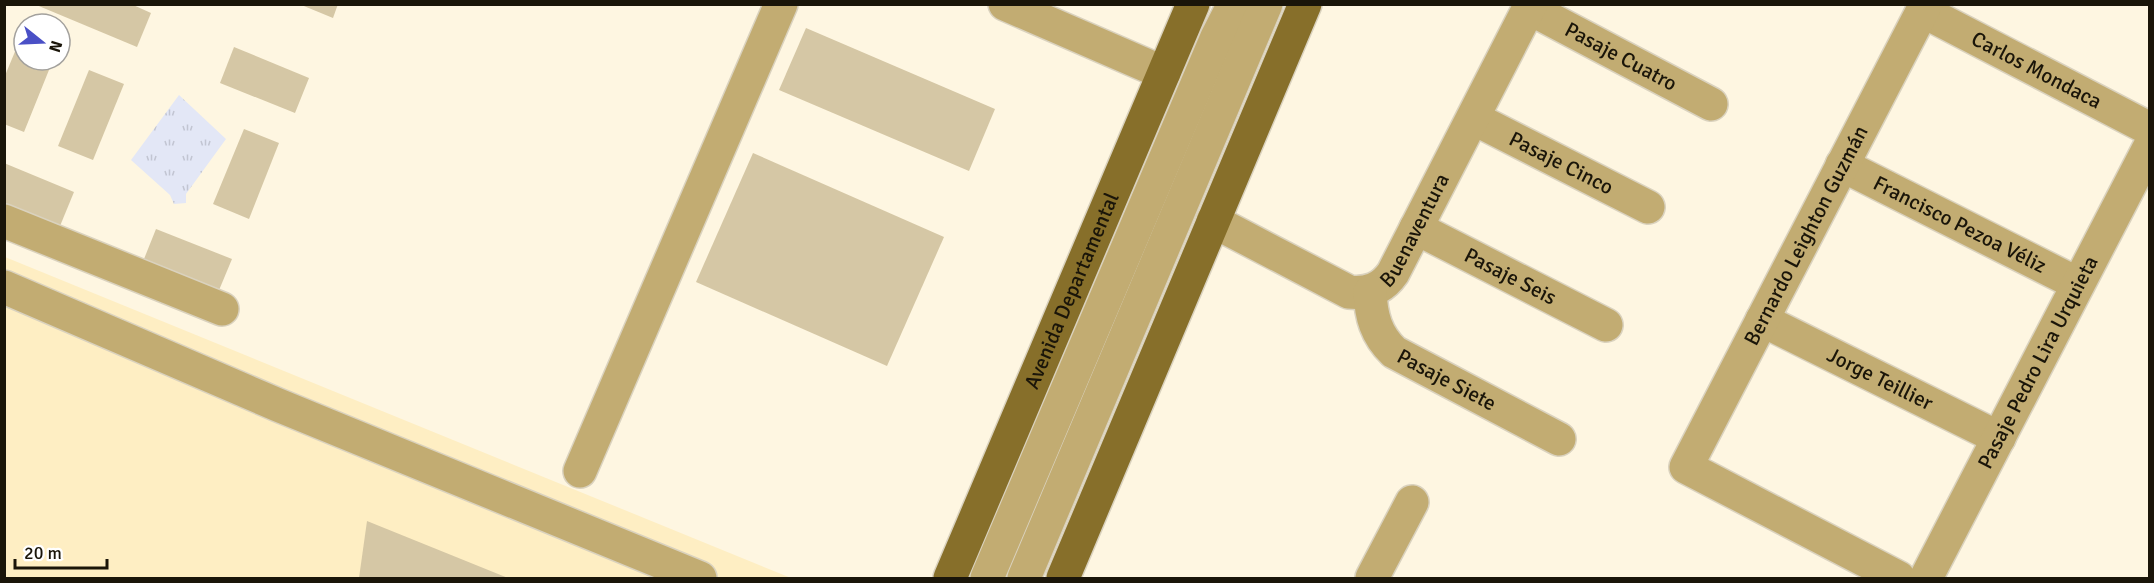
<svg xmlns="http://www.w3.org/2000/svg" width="2154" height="583" viewBox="0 0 2154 583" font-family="Signika,sans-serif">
  <defs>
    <pattern id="park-tufts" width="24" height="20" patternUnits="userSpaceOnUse" patternTransform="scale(1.5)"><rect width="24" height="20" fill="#e3e7f6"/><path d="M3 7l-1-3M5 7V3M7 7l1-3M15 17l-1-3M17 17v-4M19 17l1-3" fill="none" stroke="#c2c5d2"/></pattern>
  </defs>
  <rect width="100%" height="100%" fill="#fef6e1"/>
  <polygon fill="#feeec3" points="5,257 791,578 5,578"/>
  <polygon fill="url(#park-tufts)" points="179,95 226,139 186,194 186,203 174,204 170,195 131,160"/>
  <g fill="#d5c7a5">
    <polygon points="34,4 131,4 151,13 137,47"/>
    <polygon points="299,4 338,4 333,18"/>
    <polygon points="806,28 995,109 969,171 779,90"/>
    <polygon points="19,42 24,44 24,60 53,60 24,132 4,124 4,78"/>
    <polygon points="234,47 309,78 295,113 220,83"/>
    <polygon points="89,70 124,84 93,160 58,146"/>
    <polygon points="244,129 279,143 249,219 213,204"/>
    <polygon points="753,153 944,237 887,366 696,282"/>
    <polygon points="4,163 74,192 60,226 4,203"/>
    <polygon points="156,229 232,259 217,295 142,264"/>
    <polygon points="367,521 508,578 359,578"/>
  </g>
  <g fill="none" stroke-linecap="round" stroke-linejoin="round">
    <g stroke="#dad2be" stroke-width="36">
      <g id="minor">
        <polyline points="1005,4 1164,73"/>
        <path id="s1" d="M1529 8 1711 104"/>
        <path id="s2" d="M1923 11 2150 129"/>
        <path id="s3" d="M1473 118 1648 207"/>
        <path id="s4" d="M1842 165 2078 284"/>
        <polyline points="4,221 222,309"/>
        <path id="s5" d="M1213 221 1349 292C1368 294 1382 289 1393 273L1531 4"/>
        <path id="s6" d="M1416 228 1606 325"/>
        <polyline points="4,287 278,405 700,578"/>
        <path id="s7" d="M1370 292C1371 316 1376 335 1394 352L1559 439"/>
        <path id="s8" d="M1762 320 1999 438"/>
        <polyline points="580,471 781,4"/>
        <polyline points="987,578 1217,37 1234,4"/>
        <polyline points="1024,578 1266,4"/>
        <polyline points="1372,578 1412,502"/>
        <path id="s9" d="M1899 578 1686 467 1926 4"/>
        <path id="s10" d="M1926 578 2150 146"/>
      </g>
    </g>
    <g stroke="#dad2be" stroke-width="36">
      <g id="major">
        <path id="s11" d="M950 578 1193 4"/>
        <polyline points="1063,578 1305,4"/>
      </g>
    </g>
    <use href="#minor" stroke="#c2ac72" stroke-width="33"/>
    <use href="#major" stroke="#876f2a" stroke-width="33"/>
  </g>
  <g text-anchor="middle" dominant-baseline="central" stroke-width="6" stroke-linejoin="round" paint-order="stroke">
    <g font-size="21" fill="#1a1509" stroke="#fff">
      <text stroke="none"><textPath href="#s1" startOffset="104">Pasaje Cuatro</textPath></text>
      <text stroke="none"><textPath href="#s2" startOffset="128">Carlos Mondaca</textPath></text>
      <text stroke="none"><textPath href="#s3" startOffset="99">Pasaje Cinco</textPath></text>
      <text stroke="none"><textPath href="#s4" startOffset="132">Francisco Pezoa Véliz</textPath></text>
      <text stroke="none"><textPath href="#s5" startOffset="252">Buenaventura</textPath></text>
      <text stroke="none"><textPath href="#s9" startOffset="501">Bernardo Leighton Guzmán</textPath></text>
      <text stroke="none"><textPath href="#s6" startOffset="106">Pasaje Seis</textPath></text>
      <text stroke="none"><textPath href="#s11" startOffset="312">Avenida Departamental</textPath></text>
      <text stroke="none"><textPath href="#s10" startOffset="243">Pasaje Pedro Lira Urquieta</textPath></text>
      <text stroke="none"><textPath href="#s7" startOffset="126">Pasaje Siete</textPath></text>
      <text stroke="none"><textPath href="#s8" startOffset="132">Jorge Teillier</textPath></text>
    </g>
  </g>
  <rect width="2154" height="583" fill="none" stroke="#1a1509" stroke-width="12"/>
  <g transform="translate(42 42) rotate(108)"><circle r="28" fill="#ffffff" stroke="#a3a19d" stroke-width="1.5"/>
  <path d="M0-4.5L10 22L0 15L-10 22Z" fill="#4a50c6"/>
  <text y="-9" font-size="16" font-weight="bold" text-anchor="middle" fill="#1a1509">N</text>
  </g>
  <path d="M15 559v9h92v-9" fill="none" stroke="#1a1509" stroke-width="3"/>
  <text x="24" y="559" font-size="18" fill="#1a1509" stroke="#ffffff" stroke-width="4.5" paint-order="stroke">20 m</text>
</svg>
